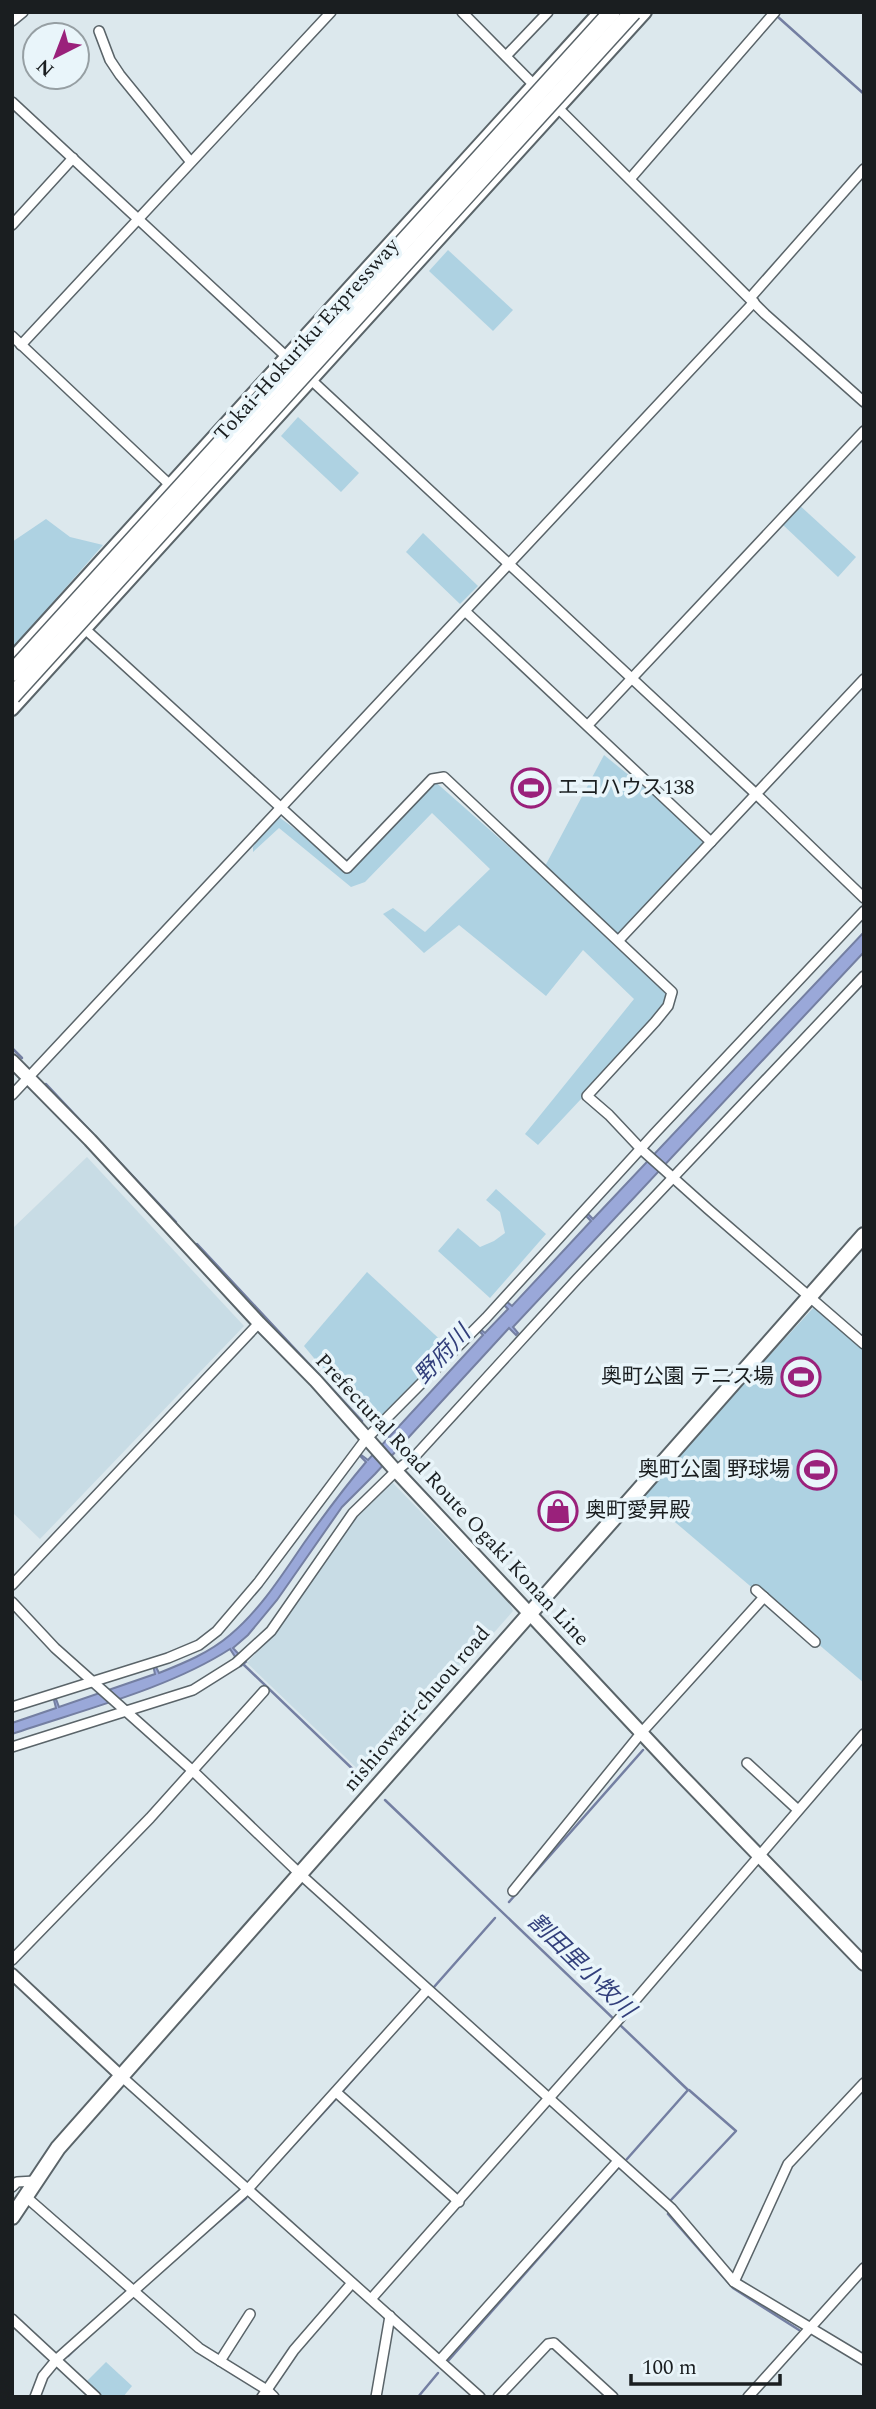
<svg xmlns="http://www.w3.org/2000/svg" width="876" height="2409" viewBox="0 0 876 2409" font-family="Spectral,'Noto Sans JP',serif">
  <rect width="100%" height="100%" fill="#dce8ed"/>
  <g fill="#c8dce5">
    <polygon points="87,1157 244,1326 40,1539 12,1512 12,1229"/>
    <polygon points="391,1481 510,1604 513,1611 366,1777 247,1663 280,1626 355,1515"/>
  </g>
  <g fill="#aed2e2">
    <polygon points="448,250 513,310 493,331 429,271"/>
    <polygon points="298,417 359,473 341,492 281,436"/>
    <polygon points="797,503 856,557 838,577 781,523"/>
    <polygon points="46,519 70,537 103,545 12,649 12,542"/>
    <polygon points="423,533 478,586 460,604 406,552"/>
    <polygon points="604,755 711,842 622,937 543,870"/>
    <polygon points="432,779 670,989 668,1006 538,1145 525,1134 634,999 583,950 546,996 459,925 424,953 383,914 393,908 425,932 490,869 432,813 365,882 351,887 279,828 253,852 253,847 275,814 347,868"/>
    <polygon points="496,1189 546,1234 490,1298 438,1251 458,1228 480,1247 494,1241 505,1233 500,1212 486,1200"/>
    <polygon points="367,1272 447,1346 374,1431 304,1346"/>
    <polygon points="815,1306 864,1350 864,1683 642,1494"/>
    <polygon points="106,2362 132,2386 123,2397 102,2397 87,2381"/>
  </g>
  <path fill="#9aa8d9" stroke="#747fa2" stroke-width="2" d="M864 932V952L513 1327 518 1333 516 1335 509 1328 375 1474 342 1507 277 1600 248 1635 233 1648 246 1662 241 1666 230 1649C168 1689 82 1710 12 1734V1723L56 1708 54 1700 56 1699 59 1707 155 1674 153 1665H155L159 1673C184 1663 209 1653 230 1635 260 1610 282 1575 304 1543 324 1515 344 1488 366 1462L359 1455 360 1454 368 1460 483 1335 478 1330 479 1328 485 1333 508 1309 503 1304 506 1301 512 1306 591 1221 585 1215 587 1213 593 1219Z"/>
  <g fill="none" stroke-linecap="round" stroke-linejoin="round">
    <g stroke="#747fa2" stroke-width="2.5">
      <polyline points="778,17 864,94"/>
      <polyline points="12,1048 22,1058"/>
      <polyline points="46,1084 176,1222"/>
      <polyline points="197,1244 362,1421"/>
      <polyline points="243,1664 364,1780"/>
      <polyline points="385,1800 688,2090 627,2159"/>
      <polyline points="509,1902 643,1750"/>
      <polyline points="434,1987 495,1918"/>
      <polyline points="342,2092 379,2050"/>
      <polyline points="259,2183 335,2100"/>
      <polyline points="671,2200 736,2131 689,2090"/>
      <polyline points="668,2214 733,2288 799,2330"/>
      <polyline points="193,2243 246,2198"/>
      <polyline points="68,2356 78,2346"/>
      <polyline points="448,2361 619,2167"/>
      <polyline points="418,2397 438,2373"/>
    </g>
    <g stroke="#5a6469" stroke-width="12">
      <g id="minor">
        <polyline points="462,12 537,88"/>
        <polyline points="12,21 23,12"/>
        <polyline points="99,31 110,60 120,75 190,161"/>
        <polyline points="506,56 548,12"/>
        <polyline points="12,102 290,360"/>
        <polyline points="555,105 765,314 864,402"/>
        <polyline points="630,179 775,12"/>
        <polyline points="12,225 73,158"/>
        <polyline points="750,298 864,169"/>
        <polyline points="12,336 170,485"/>
        <polyline points="21,345 331,12"/>
        <polyline points="308,377 756,794 864,898"/>
        <polyline points="466,612 711,842"/>
        <polyline points="85,629 347,868 432,779 444,777 672,992 668,1006 655,1022 587,1096 609,1115 641,1149 708,1209 864,1344"/>
        <polyline points="588,725 864,431"/>
        <polyline points="619,940 864,679"/>
        <polyline points="12,1095 754,302"/>
        <polyline points="12,1585 259,1323"/>
        <polyline points="756,1590 815,1642"/>
        <polyline points="12,1602 55,1648 193,1771 300,1874 671,2208 734,2282 864,2360"/>
        <polyline points="12,1707 168,1658 199,1645 217,1631 258,1583 366,1439 486,1318 655,1133 864,911"/>
        <polyline points="12,1747 193,1690 236,1663 271,1631 353,1513 396,1471 417,1454 577,1279 864,976"/>
        <polyline points="747,1763 798,1810"/>
        <polyline points="513,1891 642,1732 764,1597"/>
        <polyline points="12,1960 150,1818 264,1691"/>
        <polyline points="121,2076 480,2397"/>
        <polyline points="336,2092 459,2202"/>
        <polyline points="12,2187 17,2182 35,2181"/>
        <polyline points="25,2196 199,2348 267,2390 274,2397"/>
        <polyline points="734,2282 788,2164 864,2083"/>
        <polyline points="371,2299 620,2018 864,1734"/>
        <polyline points="12,2319 96,2397"/>
        <polyline points="440,2360 618,2161"/>
        <polyline points="220,2361 250,2314"/>
        <polyline points="35,2397 43,2376 57,2359 248,2189 427,1990"/>
        <polyline points="262,2397 294,2350 352,2283"/>
        <polyline points="376,2397 390,2316"/>
        <polyline points="498,2397 548,2344 554,2343 613,2397"/>
        <polyline points="748,2397 864,2268"/>
      </g>
    </g>
    <g stroke="#5a6469" stroke-width="14">
      <polyline id="tertiary" points="12,1974 121,2076"/>
    </g>
    <g stroke="#5a6469" stroke-width="16">
      <g id="secondary">
        <polyline points="12,659 600,12"/>
        <polyline points="12,709 645,12"/>
        <polyline points="12,1061 90,1140 259,1323 316,1381 396,1471 678,1772 864,1964"/>
      </g>
    </g>
    <g stroke="#5a6469" stroke-width="18">
      <polyline id="primary" points="12,2217 58,2148 864,1235"/>
    </g>
    <use href="#minor" stroke="#fff" stroke-width="9"/>
    <use href="#tertiary" stroke="#fff" stroke-width="10"/>
    <use href="#secondary" stroke="#fff" stroke-width="12"/>
    <use href="#primary" stroke="#fff" stroke-width="14"/>
    <g stroke="#5a6469" stroke-width="19" stroke-linecap="butt">
      <g id="motorway-bridge">
        <polyline points="12,673 612,12"/>
        <polyline points="12,696 633,12"/>
      </g>
    </g>
    <use href="#motorway-bridge" stroke="#fff" stroke-width="16"/>
  </g>
  <defs>
    <g id="stadium-ring" transform="scale(2.0125)"><circle r="9.5" fill="#e9f5fa" stroke="#9a217b" stroke-width="1.5"/><path d="M0-5a6.5 5 0 1 0 0 10a6.5 5 0 1 0 0-10ZM-3.5-1.8h7v3.6h-7Z" fill="#9a217b"/></g>
    <g id="shop-ring" transform="scale(2.0125)"><circle r="9.5" fill="#e9f5fa" stroke="#9a217b" stroke-width="1.5"/><path d="M-5-2.5h2.3a2.7 3.5 0 0 1 5.4 0H5L5.5 6h-11ZM-1.5-2.5h3a1.5 2.3 0 0 0-3 0Z" fill="#9a217b"/></g>
  </defs>
  <g fill-rule="evenodd">
    <use href="#stadium-ring" x="531" y="788"/>
    <use href="#stadium-ring" x="801" y="1377"/>
    <use href="#stadium-ring" x="817" y="1470"/>
    <use href="#shop-ring" x="558" y="1511"/>
  </g>
  <g text-anchor="middle" dominant-baseline="central" stroke-width="7" stroke-linejoin="round" paint-order="stroke">
    <g font-size="21" fill="#1a1e20" stroke="#e9f5fa">
      <text transform="translate(307 340) rotate(-48)">Tokai-Hokuriku Expressway</text>
      <text transform="translate(452 1500) rotate(47)">Prefectural Road Route Ogaki Konan Line</text>
      <text transform="translate(417 1709) rotate(-49)">nishiowari-chuou road</text>
    </g>
    <g font-size="21" fill="#1a1e20" stroke="#e9f5fa" text-anchor="start">
      <text x="558" y="788">エコハウス138</text>
      <text x="774" y="1377" text-anchor="end">奥町公園 テニス場</text>
      <text x="790" y="1470" text-anchor="end">奥町公園 野球場</text>
      <text x="585" y="1511">奥町愛昇殿</text>
    </g>
    <g font-size="23" font-style="italic" fill="#323f7b" stroke="#e9f5fa">
      <text transform="translate(443 1355) rotate(-47)">野府川</text>
      <text transform="translate(581 1966) rotate(44)">割田里小牧川</text>
    </g>
  </g>
  <rect width="876" height="2409" fill="none" stroke="#1a1e20" stroke-width="28"/>
  <g transform="translate(56 56) rotate(222)"><circle r="33" fill="#e9f5fa" stroke="#969fa3" stroke-width="2"/>
  <path d="M0-5L12 26L0 18L-12 26Z" fill="#9a217b"/>
  <text y="-10" font-size="19" font-weight="bold" text-anchor="middle" fill="#1a1e20">N</text>
  </g>
  <path d="M631 2374v10h149v-10" fill="none" stroke="#1a1e20" stroke-width="3.5"/>
  <text x="642" y="2374" font-size="21" fill="#1a1e20" stroke="#e9f5fa" stroke-width="5" paint-order="stroke">100 m</text>
</svg>
